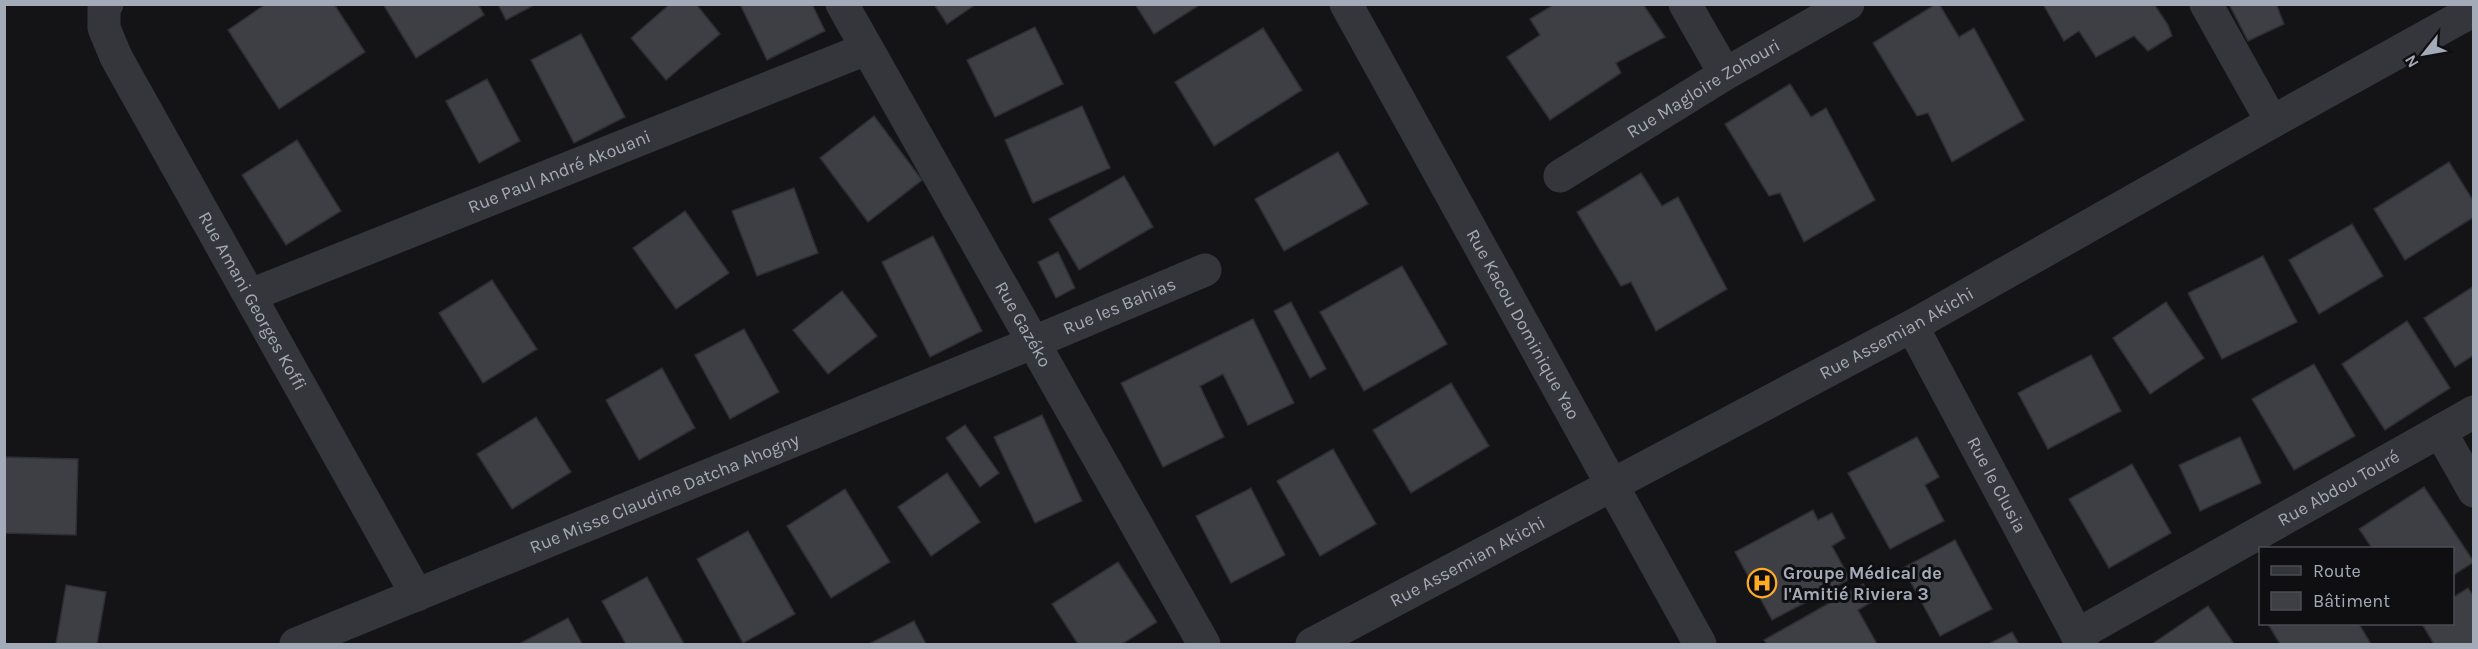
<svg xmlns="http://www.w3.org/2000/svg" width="2478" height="649" viewBox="0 0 2478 649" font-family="Karla,sans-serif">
  <rect width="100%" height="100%" fill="#141416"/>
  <g fill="#3e3f44" stroke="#2e2e32" stroke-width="1.5">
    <polygon points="266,4 334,4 365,52 279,109 228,30"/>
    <polygon points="383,4 478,4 484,15 416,58"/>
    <polygon points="498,4 536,4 506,20"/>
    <polygon points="670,4 696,4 720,34 666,80 631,38"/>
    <polygon points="740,4 812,4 825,31 767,60"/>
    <polygon points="934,4 976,4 947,24"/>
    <polygon points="1135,4 1201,4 1154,34"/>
    <polygon points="1555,4 1643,4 1665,37 1616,63 1621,73 1550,120 1507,57 1540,35 1530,19"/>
    <polygon points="1936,4 1939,4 1959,37 1974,28 2024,120 1952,162 1928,113 1917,116 1873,43"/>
    <polygon points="2043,4 2154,4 2168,25 2172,36 2148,51 2134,36 2096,57 2079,31 2064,41"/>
    <polygon points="2229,4 2280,4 2277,6 2284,24 2248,41"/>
    <polygon points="1035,27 1063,84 995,117 967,60"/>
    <polygon points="1263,28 1302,90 1214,146 1175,82"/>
    <polygon points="581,34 625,117 574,143 531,60"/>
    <polygon points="487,79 520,141 479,163 446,101"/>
    <polygon points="1790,84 1811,117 1826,108 1875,200 1804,242 1780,193 1769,196 1725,124"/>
    <polygon points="1082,106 1110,168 1033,203 1005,140"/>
    <polygon points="874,116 922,180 868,222 820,158"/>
    <polygon points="297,140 341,211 286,245 242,175"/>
    <polygon points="1338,152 1368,204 1284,251 1255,199"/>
    <polygon points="2449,162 2474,202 2474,217 2405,260 2374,209"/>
    <polygon points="1641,173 1662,206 1678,197 1727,289 1656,331 1631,282 1621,286 1577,212"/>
    <polygon points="1124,176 1153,227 1079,270 1049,219"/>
    <polygon points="794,188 818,253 757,276 732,211"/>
    <polygon points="685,211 729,273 676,309 633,248"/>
    <polygon points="2352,224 2383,276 2319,314 2289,260"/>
    <polygon points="933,236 982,331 930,357 882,262"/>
    <polygon points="1058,252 1075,288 1056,298 1038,262"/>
    <polygon points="2263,256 2297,322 2222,359 2188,293"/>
    <polygon points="1402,266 1447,344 1364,391 1320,312"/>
    <polygon points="492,280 537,349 483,383 439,313"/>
    <polygon points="2474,286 2474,355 2455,367 2424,318"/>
    <polygon points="842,291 877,336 828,374 793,330"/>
    <polygon points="1291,302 1326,369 1310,378 1274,311"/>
    <polygon points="2166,302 2204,358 2150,394 2113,338"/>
    <polygon points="1253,319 1294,403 1248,425 1223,374 1200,386 1224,437 1163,467 1121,383"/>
    <polygon points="2407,321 2450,388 2385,430 2342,364"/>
    <polygon points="744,329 779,392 730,419 695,355"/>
    <polygon points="2091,355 2121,411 2048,449 2018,393"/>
    <polygon points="2314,364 2355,436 2294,470 2252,399"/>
    <polygon points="662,368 695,428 639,460 606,400"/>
    <polygon points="1451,383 1489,446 1411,493 1373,430"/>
    <polygon points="1042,415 1082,501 1035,523 994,437"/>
    <polygon points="536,417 571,472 512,509 477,454"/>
    <polygon points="965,425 999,473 980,487 946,438"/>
    <polygon points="1917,437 1939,477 1925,485 1944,521 1890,549 1848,473"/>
    <polygon points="2240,437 2261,483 2200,511 2179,465"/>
    <polygon points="1333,449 1376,524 1320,556 1277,481"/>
    <polygon points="4,457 78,459 76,535 4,533"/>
    <polygon points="2132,464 2171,533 2109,568 2069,499"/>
    <polygon points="947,473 980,522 931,556 898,507"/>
    <polygon points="2424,487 2474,562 2452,576 2452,548 2372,548 2359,529"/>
    <polygon points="1251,488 1285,555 1231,583 1196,516"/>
    <polygon points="845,489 890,562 831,598 787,526"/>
    <polygon points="1813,510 1818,520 1832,513 1845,538 1832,546 1850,579 1772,620 1735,552"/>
    <polygon points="748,531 795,614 743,643 697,559"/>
    <polygon points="1955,540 1992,609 1940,636 1903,568"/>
    <polygon points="1118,562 1157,622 1122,644 1078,644 1052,604"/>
    <polygon points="647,577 684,644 626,644 602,601"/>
    <polygon points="1863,584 1873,601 1858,610 1877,644 1767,644 1764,640"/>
    <polygon points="66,585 106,592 97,644 56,644"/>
    <polygon points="2468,588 2474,597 2474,644 2434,644 2422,624 2452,624 2452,598"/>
    <polygon points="2208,606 2234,644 2152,644"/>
    <polygon points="568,618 582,644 519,644"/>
    <polygon points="914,621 926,644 869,644"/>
    <polygon points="2268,624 2359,624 2371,644 2280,644"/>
    <polygon points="2012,632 2019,644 1989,644"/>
  </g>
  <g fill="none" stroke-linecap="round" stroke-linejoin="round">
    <g stroke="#35363b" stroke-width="33">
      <path id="s1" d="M107 4 104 8V28L116 57 417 595"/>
      <path id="s2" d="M842 4 1204 644"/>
      <path id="s3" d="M1346 4 1700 644"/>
      <polyline points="1685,4 1725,74"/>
      <polyline points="2206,4 2272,122"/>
      <path id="s4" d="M1560 176 1725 74 1848 4"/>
      <path id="s5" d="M251 295 866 49"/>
      <path id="s6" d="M1912 326 2082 644"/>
      <polyline points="2440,431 2474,491"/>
      <path id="s7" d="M2077 635 2474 412"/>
      <path id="s8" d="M296 644 1032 343 1205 270"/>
      <path id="s9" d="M1312 644 1912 326 2272 122 2474 10"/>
    </g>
  </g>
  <defs>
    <g id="hospital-ring" transform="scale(1.5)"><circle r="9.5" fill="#0f0f11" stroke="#ffab23" stroke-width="1.5"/><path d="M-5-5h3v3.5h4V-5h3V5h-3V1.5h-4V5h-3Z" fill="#ffab23"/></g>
  </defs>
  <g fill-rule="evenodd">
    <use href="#hospital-ring" x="1762" y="583"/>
  </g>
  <g text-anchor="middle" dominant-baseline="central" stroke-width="6" stroke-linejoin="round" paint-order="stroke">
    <g font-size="18" fill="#a4abb8" stroke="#0f0f11">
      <text stroke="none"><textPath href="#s4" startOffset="168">Rue Magloire Zohouri</textPath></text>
      <text stroke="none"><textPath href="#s5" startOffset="332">Rue Paul André Akouani</textPath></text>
      <text stroke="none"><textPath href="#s1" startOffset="336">Rue Amani Georges Koffi</textPath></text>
      <text stroke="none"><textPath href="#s8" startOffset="890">Rue les Bahias</textPath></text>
      <text stroke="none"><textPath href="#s2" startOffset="368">Rue Gazéko</textPath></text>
      <text stroke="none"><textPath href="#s3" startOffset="366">Rue Kacou Dominique Yao</textPath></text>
      <text stroke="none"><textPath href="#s9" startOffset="662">Rue Assemian Akichi</textPath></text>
      <text stroke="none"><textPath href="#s6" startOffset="180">Rue le Clusia</textPath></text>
      <text stroke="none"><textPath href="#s7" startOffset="300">Rue Abdou Touré</textPath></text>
      <text stroke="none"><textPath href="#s8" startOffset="398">Rue Misse Claudine Datcha Ahogny</textPath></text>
      <text stroke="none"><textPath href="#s9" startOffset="176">Rue Assemian Akichi</textPath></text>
    </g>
    <g font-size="18" font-weight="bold" fill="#a4abb8" stroke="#0f0f11" text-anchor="start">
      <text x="1783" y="573">Groupe Médical de<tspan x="1783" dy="21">l'Amitié Riviera 3</tspan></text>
    </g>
  </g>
  <rect width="2478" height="649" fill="none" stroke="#a4abb8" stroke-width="12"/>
  <rect x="2259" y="547" width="195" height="78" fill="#0f0f11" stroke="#4b4d54" stroke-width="1.5"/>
  <rect x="2271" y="566" width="30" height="9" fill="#35363b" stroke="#4b4d54" stroke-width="1.5"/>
  <text x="2313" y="577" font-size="18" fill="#a4abb8">Route</text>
  <rect x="2271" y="592" width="30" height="18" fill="#3e3f44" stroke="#4b4d54" stroke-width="1.5"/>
  <text x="2313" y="607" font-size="18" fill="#a4abb8">Bâtiment</text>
  <g transform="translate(2424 54) rotate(239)" stroke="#0f0f11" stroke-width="4.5" paint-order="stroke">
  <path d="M0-4.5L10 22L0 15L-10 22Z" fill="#a4abb8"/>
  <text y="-9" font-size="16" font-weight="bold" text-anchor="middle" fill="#a4abb8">N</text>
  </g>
</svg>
